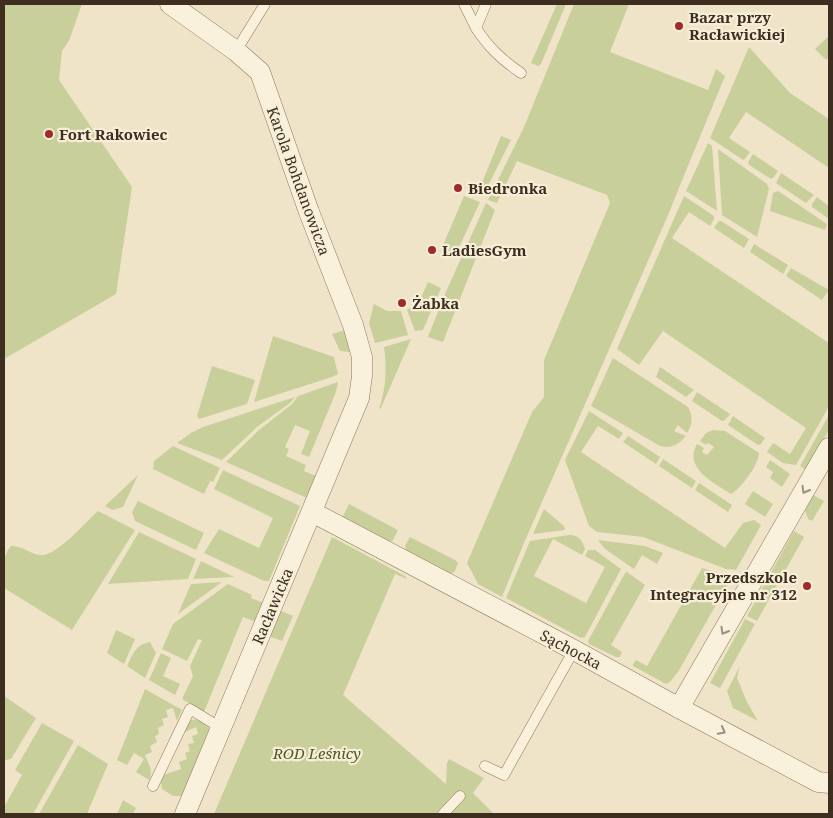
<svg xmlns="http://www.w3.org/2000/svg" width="833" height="818" viewBox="0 0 833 818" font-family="'Noto Serif',serif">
  <rect width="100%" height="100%" fill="#f0e4c8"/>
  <g fill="#c9cf9b">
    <polygon points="4,4 82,4 69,41 62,51 59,80 132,187 116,294 4,359"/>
    <polygon points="557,4 566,4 541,64 538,66 531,63"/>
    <polygon points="574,4 629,4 610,52 708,90 716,69 725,76 683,178 669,213 524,543 502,597 478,584 467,563 532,412 544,397 544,360 610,203 607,195 517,161 497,203 488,200 524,127"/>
    <polygon points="829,36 829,57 826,60 815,49"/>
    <polygon points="749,47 790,93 829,119 829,168 746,112 729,138 750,152 745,159 743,160 710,138"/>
    <polygon points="501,136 511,140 485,192 479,190"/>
    <polygon points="708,143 712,146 717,211 686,191"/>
    <polygon points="718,149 767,184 769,189 757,237 722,215"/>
    <polygon points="753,154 778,171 774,177 771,179 749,165 748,162"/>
    <polygon points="781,173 814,195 806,203 776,183"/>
    <polygon points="778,191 827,224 825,230 770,211 773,193"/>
    <polygon points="464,196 480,202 455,256 441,250"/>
    <polygon points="684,196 714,216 714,219 710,226 689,212 672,238 829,343 829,406 796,465 783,463 767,452 773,443 790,454 806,428 663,331 639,365 617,349"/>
    <polygon points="817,197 829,206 829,219 812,207 812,204"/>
    <polygon points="486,203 495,210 443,342 428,337 445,294"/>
    <polygon points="719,221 721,221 749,239 744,248 714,228"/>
    <polygon points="754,244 788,265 783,274 750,252"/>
    <polygon points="791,268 829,290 822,300 786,276"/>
    <polygon points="428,282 441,288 423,330 415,331 407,310 420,300"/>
    <polygon points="374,304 387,311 401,311 408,335 375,343 369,323"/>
    <polygon points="345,330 350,351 350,352 340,351 332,334"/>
    <polygon points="273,336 334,357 338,374 332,377 254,402"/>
    <path d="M411 339 381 408 379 409C386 390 387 367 384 347Z"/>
    <path d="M613 358 688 407C693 416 693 424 687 433L678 425 674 431 686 436C678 445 672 449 660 446L591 406Z"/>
    <polygon points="212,366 255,380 247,404 199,419 197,416"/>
    <polygon points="660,367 694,390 686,397 656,377"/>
    <polygon points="338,382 336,392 309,457 301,454 310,431 295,425 285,447 289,449 286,456 306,465 304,471 316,476 307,498 226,462 259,430 292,404 298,396"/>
    <polygon points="697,392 730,414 725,420 722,421 692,401"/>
    <polygon points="295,397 290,403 257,427 222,460 177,443 191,433 203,427"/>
    <polygon points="589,411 623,433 619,439 598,426 581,452 725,548 743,523 754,520 761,525 736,570 726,569 643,537 597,532 589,526 565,460"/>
    <polygon points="829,415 829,430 806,470 800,466"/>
    <polygon points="733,416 765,438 761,444 758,445 728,425"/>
    <path d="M713 430 725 431 759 453C759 464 741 489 731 494 714 483 683 468 697 444L704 448 702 452 707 455 714 447 708 443 706 445 700 441 706 433Z"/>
    <polygon points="628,436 660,457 656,464 623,442"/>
    <polygon points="173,446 220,468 213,482 210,481 204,494 153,469 154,461"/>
    <polygon points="663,459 696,481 692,488 659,466"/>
    <polygon points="770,460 790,474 782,487 770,478 773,472 766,467"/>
    <polygon points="223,470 300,506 269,581 264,581 204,553 219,529 259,548 273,518 214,489"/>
    <polygon points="138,475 123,507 112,510 105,506"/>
    <polygon points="699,483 732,505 728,512 695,490"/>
    <polygon points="753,491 773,504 765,517 745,504"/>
    <polygon points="813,495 824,501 812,521 808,519 805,511"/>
    <polygon points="138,501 204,533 196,550 135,521 132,512"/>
    <polygon points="349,504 398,530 393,540 388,543 342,518"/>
    <polygon points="544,509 564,526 565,530 533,534"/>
    <path d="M98 511 135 530 72 630 4 588C4 574 1 557 11 546 22 545 31 555 42 555 57 555 86 522 98 511Z"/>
    <polygon points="794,531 804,537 757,621 747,616"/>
    <polygon points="139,532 196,559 188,579 108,584"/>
    <path d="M569 535C579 535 582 540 585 549L582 555 553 539 534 576 586 603 605 567 585 556 588 550H595L621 569 585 637 581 638 506 598 530 541Z"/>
    <polygon points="332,537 405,576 407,579 395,574 343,695 446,784 447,763 449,759 484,778 473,793 494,814 214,814"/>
    <polygon points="410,537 455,560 458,563 455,571 451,574 406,552 405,546"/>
    <polygon points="598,540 645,546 663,553 657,564 642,555 634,569 605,549"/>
    <polygon points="201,561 234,577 193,579"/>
    <polygon points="702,568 725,575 730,580 678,672 670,682 666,684 633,666 633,664 636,660 647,666"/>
    <polygon points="627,572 645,585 611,645 622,652 620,657 616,657 589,644 588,641 625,573"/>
    <polygon points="222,582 178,614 191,584"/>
    <polygon points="228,584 252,595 251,598 264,603 256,622 243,617 204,712 182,699 193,676 190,666 202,640 198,639 187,661 162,649 173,624"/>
    <polygon points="281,611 293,616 282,641 271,637 271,634"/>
    <polygon points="745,619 755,624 720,688 710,683"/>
    <polygon points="116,630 135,639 124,664 107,653"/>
    <path d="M150 642 156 653 145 678 127 666C133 654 135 645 150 642Z"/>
    <polygon points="161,653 171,658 163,676 180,684 175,695 149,680"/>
    <polygon points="740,666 737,678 747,702 758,721 733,708 727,691"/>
    <path d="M145 689 182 710 177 721 173 708 166 710 168 717 162 719 164 725 158 728 159 734 155 736 157 742 150 746 152 752 145 755C148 763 154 771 149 780L136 772 144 759 134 753 127 765 117 760Z"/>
    <polygon points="4,696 36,718 11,759 6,760 4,759"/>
    <path d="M191 720C199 719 206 724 210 730L183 796H173L162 789 161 783 163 775 181 769 179 762 187 759 185 753 190 751 188 744 194 743 192 736 198 734 196 727 183 733 188 723Z"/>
    <polygon points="42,723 74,741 33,814 4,814 4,807 22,775 15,770"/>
    <polygon points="78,745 108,764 87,814 39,814"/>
    <polygon points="123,800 136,808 133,814 117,814"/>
  </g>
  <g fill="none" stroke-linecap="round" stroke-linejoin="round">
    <g stroke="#8d765c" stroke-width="11">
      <g id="lane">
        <polyline points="464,4 476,28"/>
        <path d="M486 4 476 28C489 48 501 59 521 73"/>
        <polyline points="236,51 265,4"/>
        <polyline points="485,766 504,775 574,650"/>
        <polyline points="153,786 190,709 221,728"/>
        <polyline points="443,814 460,796"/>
      </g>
    </g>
    <g stroke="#8d765c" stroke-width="21">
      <g id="street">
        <polyline points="170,4 236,51 260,72 309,212 353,325 362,357 362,376 359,398 185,814"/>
        <polyline points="312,512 574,650 679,708 818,782 829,783"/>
        <polyline points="679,708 829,448"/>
      </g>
    </g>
    <use href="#lane" stroke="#faf1dc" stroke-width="10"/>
    <use href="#street" stroke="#faf1dc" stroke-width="20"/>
  </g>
  <defs><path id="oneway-chevron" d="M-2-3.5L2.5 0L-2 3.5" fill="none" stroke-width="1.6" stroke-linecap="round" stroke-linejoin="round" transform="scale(1.25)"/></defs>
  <g stroke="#9c907e">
    <use href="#oneway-chevron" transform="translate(805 490) rotate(120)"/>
    <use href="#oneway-chevron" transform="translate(724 631) rotate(120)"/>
    <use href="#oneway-chevron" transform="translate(722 731) rotate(28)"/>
  </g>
  <g fill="#9e2a2b" stroke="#f7eed8" stroke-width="2">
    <circle cx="679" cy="26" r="5"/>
    <circle cx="49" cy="134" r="5"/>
    <circle cx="458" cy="188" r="5"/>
    <circle cx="432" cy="250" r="5"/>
    <circle cx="402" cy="303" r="5"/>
    <circle cx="807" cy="586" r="5"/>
  </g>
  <g text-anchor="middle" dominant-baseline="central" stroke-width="4.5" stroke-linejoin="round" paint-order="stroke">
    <g font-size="15" font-weight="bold" fill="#3d2e20" stroke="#f7eed8" text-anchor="start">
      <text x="689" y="17">Bazar przy<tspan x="689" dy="17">Racławickiej</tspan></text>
      <text x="59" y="134">Fort Rakowiec</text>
      <text x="468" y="188">Biedronka</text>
      <text x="442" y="250">LadiesGym</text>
      <text x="412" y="303">Żabka</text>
      <text x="797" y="577" text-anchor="end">Przedszkole<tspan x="797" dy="17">Integracyjne nr 312</tspan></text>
    </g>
    <g font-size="15" fill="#3d2e20" stroke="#f7eed8">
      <text transform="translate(299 181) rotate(70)">Karola Bohdanowicza</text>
      <text transform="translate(272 606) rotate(-67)">Racławicka</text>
      <text transform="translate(571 649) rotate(28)">Sąchocka</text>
    </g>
    <g font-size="15" font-style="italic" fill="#4d5a26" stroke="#f7eed8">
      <text x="317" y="753">ROD Leśnicy</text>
    </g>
  </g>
  <rect width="833" height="818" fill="none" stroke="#3d2e20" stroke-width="10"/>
</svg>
